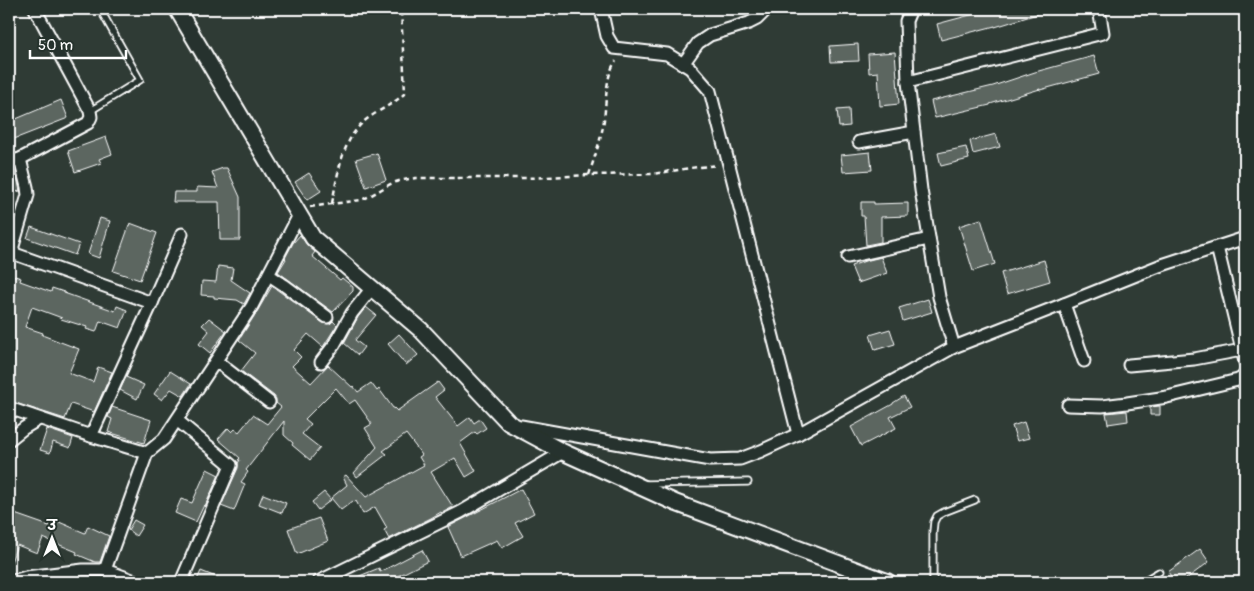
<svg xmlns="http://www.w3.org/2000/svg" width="1254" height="591" viewBox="0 0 1254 591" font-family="Pangolin,'Playpen Sans Deva',sans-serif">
  <rect width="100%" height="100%" fill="#2f3b35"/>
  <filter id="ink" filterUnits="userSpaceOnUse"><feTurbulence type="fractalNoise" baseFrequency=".02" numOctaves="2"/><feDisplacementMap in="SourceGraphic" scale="10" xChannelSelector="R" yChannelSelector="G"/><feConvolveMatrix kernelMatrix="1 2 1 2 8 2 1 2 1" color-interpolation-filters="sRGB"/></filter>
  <g filter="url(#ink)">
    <g fill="#5b6661" stroke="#fff">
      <polygon points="993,9 1046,9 1047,11 995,27 995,26 941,40 937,24"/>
      <polygon points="858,44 859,61 831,62 830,46"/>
      <polygon points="895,52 899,104 880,106 878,72 869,73 868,54"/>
      <polygon points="1094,56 1099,74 1040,90 1040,89 990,104 990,105 935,118 931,101 993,86 1035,72"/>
      <polygon points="61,100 68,118 9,141 9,122"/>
      <polygon points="849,109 850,126 839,127 837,110"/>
      <polygon points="996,134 1000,147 973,154 970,141"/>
      <polygon points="106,137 112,154 99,159 101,163 75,172 68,151"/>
      <polygon points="966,147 969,159 941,166 938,153"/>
      <polygon points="870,152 872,170 843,172 841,155"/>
      <polygon points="377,153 386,180 366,187 356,159"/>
      <polygon points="15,168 20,191 9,194 9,169"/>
      <polygon points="223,168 227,168 240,197 240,240 220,240 219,202 173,202 174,192 197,192 197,187 218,188 212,172"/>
      <polygon points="309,173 321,191 307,200 295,182"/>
      <polygon points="861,202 874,202 874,204 908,203 908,216 881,217 881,242 866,245 864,216 861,216"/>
      <polygon points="100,218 110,221 99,258 88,254"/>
      <polygon points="981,219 995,264 973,271 959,226"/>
      <polygon points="130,223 157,233 140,280 113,271"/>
      <polygon points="31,227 79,244 75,255 27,238"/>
      <polygon points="300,235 307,245 315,252 312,256 340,280 342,278 353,287 353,291 333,312 278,272 286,259 285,258 293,243"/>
      <polygon points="881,257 887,273 858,283 851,266 865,261"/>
      <polygon points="1044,260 1050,281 1007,294 1001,273"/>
      <polygon points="218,266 233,268 231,280 250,293 244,304 237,300 214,298 214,296 201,295 202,281 216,282"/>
      <polygon points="9,274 21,278 20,281 51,292 52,288 64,292 64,293 115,311 117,306 127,310 120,328 100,321 96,332 86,329 87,327 61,319 62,318 32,307 25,327 43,333 42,335 79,349 69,373 93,382 98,367 112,372 94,412 71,404 65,419 9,401"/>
      <polygon points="272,286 323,323 330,324 333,321 337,325 323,347 308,334 294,350 301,357 292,366 311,383 328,365 352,387 353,386 358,392 371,383 377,391 379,389 393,408 394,408 397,411 438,382 444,390 435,397 458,426 470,417 474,423 480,419 486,428 477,434 475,432 460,443 476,471 466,477 455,458 431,472 453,507 442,513 441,512 431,518 389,539 384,530 387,528 375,507 363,514 356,501 354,502 353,501 341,510 331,498 347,485 343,477 346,475 366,497 424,465 419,457 422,455 406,434 383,451 387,454 357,477 354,473 377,447 365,428 372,424 355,400 349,404 336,388 305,419 311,424 302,434 320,448 310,460 292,445 293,443 284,435 284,421 246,470 248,472 241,482 245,484 234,511 221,506 238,468 238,463 240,460 238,460 240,458 218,439 228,428 232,432 235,429 239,432 253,415 267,424 281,407 276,403 276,399 274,396 241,371 255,353 239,340 258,310"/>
      <polygon points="928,299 932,312 903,321 899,308"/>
      <polygon points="366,307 376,315 355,340 364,347 358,355 344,343 358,317"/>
      <polygon points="209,318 226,331 210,353 199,344 209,331 202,325"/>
      <polygon points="890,329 895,344 875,350 870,335"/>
      <polygon points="399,334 418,355 406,365 388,344"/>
      <polygon points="170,371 191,384 183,396 171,389 162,400 154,394"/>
      <polygon points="126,377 144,385 137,399 120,390"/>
      <polygon points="904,396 910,407 890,417 896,428 861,446 851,427 893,404 893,403"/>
      <polygon points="1160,406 1160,415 1150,415 1150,407"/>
      <polygon points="112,407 151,420 144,443 108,432 112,419 108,417"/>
      <polygon points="1127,411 1128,421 1108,424 1106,413"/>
      <polygon points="1024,422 1029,438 1017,441 1012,426"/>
      <polygon points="47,429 73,438 70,448 53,442 50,453 40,450"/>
      <polygon points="207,469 219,475 205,506 204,505 196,522 175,513 181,499 192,503"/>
      <polygon points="521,489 534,513 515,523 523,536 502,548 497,540 461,556 448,527"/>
      <polygon points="324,492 331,500 318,510 312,502"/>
      <polygon points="263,494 286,503 282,513 259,504"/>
      <polygon points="9,512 49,526 52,519 85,533 88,526 109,536 100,562 95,562 76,554 77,552 43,538 37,553 17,545 10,565 9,565"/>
      <polygon points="319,518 328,541 297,554 288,529"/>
      <polygon points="134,520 143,525 136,536 128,530"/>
      <polygon points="1200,549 1209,562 1182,582 1175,582 1168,572"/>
      <polygon points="422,550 428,561 386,582 345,582 379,568 380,572"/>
      <polygon points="201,571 228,582 196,582"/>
    </g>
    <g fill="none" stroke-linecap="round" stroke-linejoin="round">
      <g stroke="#fff" stroke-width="9">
        <g id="lane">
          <polyline points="90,111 140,80 100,9"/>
          <polyline points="646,484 748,482"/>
          <polyline points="933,582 933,532 934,522 937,516 944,512 975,500"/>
          <polyline points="1142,582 1159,572"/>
        </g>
      </g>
      <g stroke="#fff" stroke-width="15">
        <g id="street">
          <polyline points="601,9 607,36 614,48 667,54 690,68 710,91 798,434"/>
          <polyline points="911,9 906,21 908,82 921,190 939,297 954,347"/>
          <polyline points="683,64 698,43 710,35 749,23 757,19 767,9"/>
          <polyline points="908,82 1103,33 1099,9"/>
          <polyline points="859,142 914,132"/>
          <polyline points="20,159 27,187 28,195 13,246 13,250 15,254 152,303"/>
          <polyline points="9,162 20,159 88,123 91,117 90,111 35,9"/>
          <polyline points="1217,247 1245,362"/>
          <polyline points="848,257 929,239"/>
          <polyline points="269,275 284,285 327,317"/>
          <polyline points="1064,304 1084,361"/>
          <polyline points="216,361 269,402"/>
          <polyline points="321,362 334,345 352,313 372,288"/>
          <polyline points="1129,365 1194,359 1242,350"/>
          <polyline points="1068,405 1102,406 1127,403 1167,397 1238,380 1242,378 1245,374"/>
          <polyline points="9,408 91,436 147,453 164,439 252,306 299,215"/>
          <polyline points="178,421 231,465 181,582"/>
          <polyline points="521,426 710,460 740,459 761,451 798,434 954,347 1064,304 1159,266 1245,238"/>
          <polyline points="91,436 152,303 182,234"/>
          <polyline points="9,440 24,428 39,419"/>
          <polyline points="105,570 147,453"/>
          <polyline points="9,582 26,577 83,570 105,570 138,582"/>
          <polyline points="318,582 461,512 563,452"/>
        </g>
      </g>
      <g stroke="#fff" stroke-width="19">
        <polyline id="secondary" points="177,9 313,238 421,330 509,423 563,452 676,503 888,582"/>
      </g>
      <g stroke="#fff" stroke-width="2.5" stroke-dasharray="5 4" stroke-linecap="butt">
        <path d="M589 175C594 158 600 143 603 126 607 106 604 77 616 61"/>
        <path d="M332 203C338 175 341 139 367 119 379 110 394 104 405 93L401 9"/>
        <path d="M310 207 361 200C372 196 382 188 393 183 400 180 409 179 416 178H527L589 175 653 174 690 168 718 165"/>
      </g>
      <use href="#lane" stroke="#26332d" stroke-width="5.5"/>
      <use href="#street" stroke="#26332d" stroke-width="11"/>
      <use href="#secondary" stroke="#26332d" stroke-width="15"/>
    </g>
  </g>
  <rect width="1254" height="591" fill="none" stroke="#26332d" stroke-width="30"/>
  <rect x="15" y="15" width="1224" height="561" fill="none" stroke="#fff" stroke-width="2" filter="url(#ink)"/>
  <g transform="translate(52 538)" stroke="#26332d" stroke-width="4" paint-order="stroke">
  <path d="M0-4L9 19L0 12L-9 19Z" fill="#ffffff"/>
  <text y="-8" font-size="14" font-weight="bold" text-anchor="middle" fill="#ffffff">उ</text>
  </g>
  <path d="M30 50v8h96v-8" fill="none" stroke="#ffffff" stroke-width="2.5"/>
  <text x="38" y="50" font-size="15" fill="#ffffff" stroke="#26332d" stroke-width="4" paint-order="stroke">50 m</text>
</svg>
